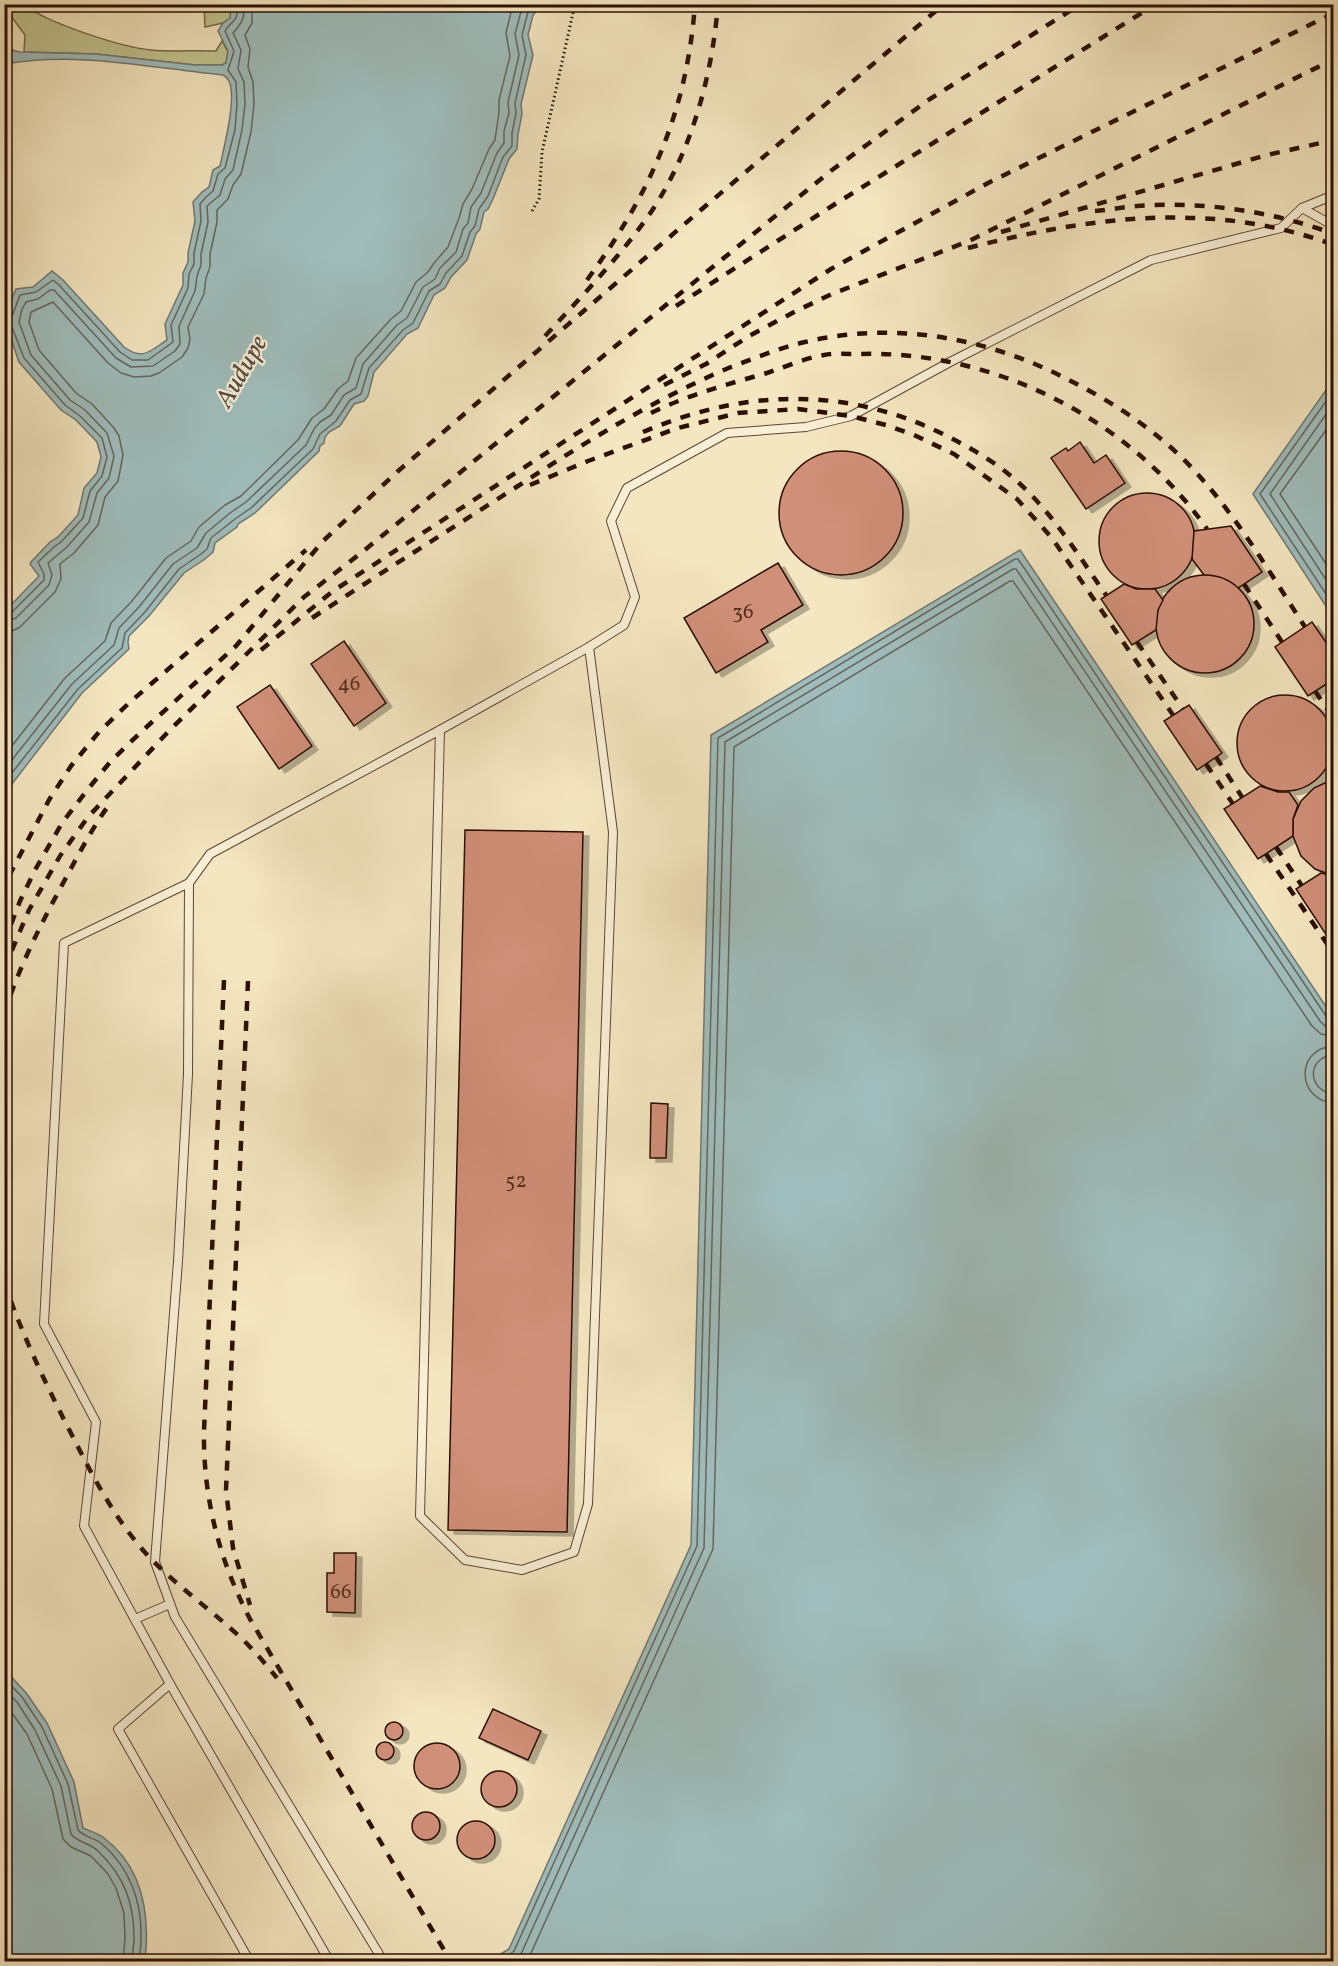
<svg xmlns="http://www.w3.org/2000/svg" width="1338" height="1966" viewBox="0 0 1338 1966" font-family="Vollkorn,serif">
  <defs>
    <filter id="shadow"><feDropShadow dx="6" dy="4" stdDeviation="0" flood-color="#0004"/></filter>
  </defs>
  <rect width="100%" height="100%" fill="#f4e6c0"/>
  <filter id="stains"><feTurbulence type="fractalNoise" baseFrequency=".00333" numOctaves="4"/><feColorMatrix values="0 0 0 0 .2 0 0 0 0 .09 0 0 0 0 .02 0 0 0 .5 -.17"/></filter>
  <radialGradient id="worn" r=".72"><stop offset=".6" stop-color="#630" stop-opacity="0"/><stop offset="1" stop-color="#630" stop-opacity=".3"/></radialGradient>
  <g fill="#c1c38e" stroke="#766948" stroke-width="1.5">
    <path d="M4 5H25C47 23 121 47 151 50 172 52 195 50 216 51L222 41 228 52 226 63 222 65H195L96 54 24 52 25 35 11 16 5 13Z"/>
    <polygon points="204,5 230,5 231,12 230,18 223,23 205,27"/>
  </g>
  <g fill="#9fbdbc" stroke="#717771" stroke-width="1.5">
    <path d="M230 5H536L537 10 533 15 528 35 533 55 521 104 522 114 518 134 517 149 509 159 493 199 488 209 484 212 480 229 476 234 467 260 451 277 445 288 434 295 418 328 407 334 374 372 368 396 364 401 354 404 340 426 329 432 325 437 324 443 320 446 319 451 255 513 238 524 237 527 215 543 213 552 205 559 184 573 149 616 129 636 128 642 129 649 82 693 5 793V611L39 576 30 564 31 562 50 542 58 537 78 515 84 488 97 473 101 457 97 442 76 420 61 410 19 362 6 324 9 305 16 289 33 287 52 271 63 280 124 347C143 361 150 351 167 340L165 324 183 285V273L188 262V253L195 221 193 202 202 192 209 187 213 170 220 166C224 147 237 98 229 81 228 79 225 76 223 75 151 68 77 51 5 64V40H8L12 50 20 52 96 54 195 65H222L226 63 228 51 218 31 223 23 230 18 231 12Z"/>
    <polygon points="1333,380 1333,617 1253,494"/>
    <polygon points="1020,550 1333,1017 1333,1067 1326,1073 1334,1083 1333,1961 489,1961 509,1949 691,1545 711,735"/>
    <path d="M4 1669 27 1694 47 1723 74 1782 83 1828C89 1831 98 1833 104 1838 144 1868 150 1915 145 1961H5Z"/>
  </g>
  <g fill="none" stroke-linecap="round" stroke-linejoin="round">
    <g stroke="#66665e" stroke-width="1.5">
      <polyline points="1334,390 1260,494 1334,606"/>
      <polyline points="1334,403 1270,494 1334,592"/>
      <polyline points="1334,419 1280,494 1334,576"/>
      <path d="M4 615 11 613 44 580V574L38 562 54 547 62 541 83 518 90 491 102 476 107 457 102 438 80 416 65 405 24 358 10 322 20 295 36 292 53 280 59 285 120 352 132 360H148L173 342 171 325 188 288 189 274 194 264V253L201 221 200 204 206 197 213 191 218 174 225 168 235 130 237 104 236 82 228 70 234 51 225 31C231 19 240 24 236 4"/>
      <path d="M4 622 16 618 49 585 52 575 48 563 67 547 89 522 97 493 109 478 114 456 107 433 85 410 70 400 31 355 19 322 22 309 26 302 38 299 50 290H54L116 358 131 367 153 366 175 351 180 344 179 326 195 291 197 276 201 265V254L208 222 207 206 220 195 225 179 233 170 242 130 245 104 244 82 238 69 241 50 233 33C241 24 246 18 243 4"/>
      <polyline points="4,631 12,631 20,627 55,592 61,579 60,564 74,553 98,525 105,497 118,481 123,455 119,436 114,428 92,404 76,393 39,350 29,322 31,312 53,302 108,363 121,373 134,377 151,376 159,373 182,357 188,348 190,339 188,327 204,294 206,278 210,267 210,254 217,222 217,210 228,199 233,185 241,174 251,132 254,104 253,82 248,67 250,49 245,35 252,23 252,4"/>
      <polyline points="4,756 65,678 105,641 111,623 132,601 166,558 191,541 199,527 225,505 241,496 298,440 312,418 324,409 338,389 348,381 356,358 391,319 401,311 416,282 428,272 434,263 448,247 459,218 463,204 472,189 489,149 495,140 499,112 499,100 510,56 506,33 513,4"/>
      <polyline points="4,770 72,684 114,645 119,628 139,607 173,564 197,548 206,533 230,513 246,502 306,445 314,429 320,422 331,415 344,395 356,388 363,364 397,325 407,318 423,287 435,279 440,268 456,252 463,229 468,223 471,207 481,193 497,153 504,143 504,131 509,113 508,102 519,55 515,34 523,4"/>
      <polyline points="4,783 78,689 122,648 125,633 145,612 179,569 201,554 207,549 211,538 235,519 251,508 313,449 320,434 336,421 350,400 361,394 369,368 403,330 413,323 429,291 440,284 446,273 462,256 470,232 475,226 479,209 488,196 503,157 512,146 512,133 516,113 515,103 526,55 522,35 530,4"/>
      <path d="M1334 1046C1294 1048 1297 1101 1334 1103"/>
      <path d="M1334 1055C1305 1057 1308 1092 1334 1094"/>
      <path d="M4 1678 22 1697 42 1727 68 1784 78 1830C84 1837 95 1838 102 1844 130 1868 142 1902 141 1938 141 1946 140 1954 139 1962"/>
      <path d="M4 1689 17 1702 35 1730 61 1786 71 1834C78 1843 90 1843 98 1851 124 1876 134 1902 134 1938 134 1946 132 1954 132 1962"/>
      <polyline points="4,1702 27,1734 52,1789 63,1839 71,1847 91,1856 108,1874 116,1888 124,1913 125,1939 123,1962"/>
      <polyline points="500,1962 514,1951 697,1546 718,738 1015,559 1018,559 1326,1016 1334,1020"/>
      <polyline points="514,1962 521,1954 704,1548 725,742 1013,569 1016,569 1320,1021 1325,1026 1334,1027"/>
      <polyline points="527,1962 713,1549 734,747 1010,581 1013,581 1312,1026 1321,1034 1334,1036"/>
    </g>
  </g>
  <g fill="#d08f78" stroke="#2c0f01" stroke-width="1.5" filter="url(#shadow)">
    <polygon points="1080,442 1094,463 1106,455 1125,483 1086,509 1051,458 1066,448 1068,451"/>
    <circle cx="841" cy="513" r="62"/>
    <circle cx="1147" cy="541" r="48"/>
    <polygon points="1231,526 1262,572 1238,588 1226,580 1204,575 1192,559 1194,531"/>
    <polygon points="778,563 803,605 761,630 768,642 716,673 684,618"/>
    <circle cx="1205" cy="624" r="49"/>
    <polygon points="1124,584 1136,589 1155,589 1163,600 1158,610 1156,630 1132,645 1101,599"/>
    <polygon points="1312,622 1334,654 1334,679 1308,696 1275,647"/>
    <polygon points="344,641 386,703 354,726 311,664"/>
    <polygon points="270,685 312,746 279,769 237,707"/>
    <circle cx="1285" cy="743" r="48"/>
    <polygon points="1189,705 1222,753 1197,770 1164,721"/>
    <polygon points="1331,780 1334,780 1334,876 1315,869 1301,856 1293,836 1293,819 1301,801 1314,788"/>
    <polygon points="1260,786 1278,792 1289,792 1298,805 1293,819 1293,836 1258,859 1224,809"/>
    <polygon points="465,830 583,832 567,1532 448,1530"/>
    <polygon points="1321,873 1334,876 1334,931 1327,936 1296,889"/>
    <polygon points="651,1103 668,1104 666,1158 650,1158"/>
    <polygon points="334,1553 356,1553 355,1613 327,1612 327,1573 334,1573"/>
    <polygon points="493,1709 541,1731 528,1760 479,1738"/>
    <circle cx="394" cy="1731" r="9"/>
    <circle cx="385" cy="1751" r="9"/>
    <circle cx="437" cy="1766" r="23"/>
    <circle cx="499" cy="1789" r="18"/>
    <circle cx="426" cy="1826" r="14"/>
    <circle cx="476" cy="1840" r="19"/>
  </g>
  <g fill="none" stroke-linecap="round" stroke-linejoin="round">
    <g stroke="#5e4531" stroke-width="10">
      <g id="service">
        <polyline points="1302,208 1334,226"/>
        <polyline points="440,730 420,1516 465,1560 522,1570 574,1552 588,1504 613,832 589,647"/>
        <polyline points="189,883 64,943 44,1324 96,1422 84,1526 170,1684 330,1962"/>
        <polyline points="135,1619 170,1604"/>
        <polyline points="170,1684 118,1729 250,1962"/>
        <polyline points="375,1962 379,1954 175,1617 155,1562 178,1261 188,1074 189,883 210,854 440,730 589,647 624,625 635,597 611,521 627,488 727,433 806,427 851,416 950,362 1151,260 1281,228 1302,208 1334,195"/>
      </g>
    </g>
    <polyline stroke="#2c0f01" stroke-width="3" stroke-dasharray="1.5 3" stroke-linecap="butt" points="532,211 539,199 542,152 575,4"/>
    <use href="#service" stroke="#f8efd6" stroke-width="8"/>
    <g stroke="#2c0f01" stroke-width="4.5" stroke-dasharray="10 10" stroke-linecap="butt">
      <path d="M1095 211C1109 210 1123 207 1137 206 1202 201 1272 211 1334 234"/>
      <polyline points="1001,232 1267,155 1334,140"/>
      <path d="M968 248C1089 217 1213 200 1334 245"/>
      <path d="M587 280C650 194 687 112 695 4"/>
      <polyline points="676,306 832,206 1156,4"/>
      <path d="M545 336C581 297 618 259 649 215 691 154 712 77 718 4"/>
      <polyline points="664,385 706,364 749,336 796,311 832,294 969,241 1334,59"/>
      <path d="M651 413C688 395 728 384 767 373 785 367 805 358 824 355 835 353 848 354 860 354 994 350 1130 419 1207 529"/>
      <path d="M643 432C744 389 844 386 943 434 965 445 987 457 1006 472 1048 505 1076 552 1106 595"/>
      <polyline points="530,485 588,461 678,428 738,413 798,409 851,416 886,425 914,435 954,454 1017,499 1052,538 1173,715"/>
      <polyline points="1244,584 1282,642"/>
      <path d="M312 618C381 573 449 530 518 486 587 441 655 399 731 367 755 358 779 348 805 342 893 321 985 337 1065 378 1111 401 1155 429 1191 467 1235 513 1270 573 1305 627"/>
      <polyline points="1137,642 1183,709"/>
      <polyline points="261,650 333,591 831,269 990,182 1334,13"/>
      <polyline points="1315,691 1334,719"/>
      <polyline points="1216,757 1242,797"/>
      <polyline points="1206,764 1233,804"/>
      <polyline points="1276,847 1302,886"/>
      <polyline points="1266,854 1334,954"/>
      <polyline points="9,876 49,800 71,766 99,732 129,703 306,550"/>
      <polyline points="1333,932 1334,933"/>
      <polyline points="4,943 20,901 35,870 62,823 88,789 111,761 141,732 236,646 322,542 397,472 702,209 944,4"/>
      <polyline points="4,969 29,910 60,856 88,817 168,732 304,597 361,553 832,170 930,99 1081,4"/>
      <path d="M224 980 204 1431C203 1497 219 1560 250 1619L451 1962"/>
      <polyline points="248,981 226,1490 233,1548 250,1605"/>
      <path d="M4 1014C20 964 43 920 68 874 81 850 94 825 111 802"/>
      <path d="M4 1282C23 1337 48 1389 75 1441 94 1479 114 1516 142 1549 168 1579 201 1602 230 1628 248 1643 263 1661 277 1678"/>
      <polyline points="4,1408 10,1440"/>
    </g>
  </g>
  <g text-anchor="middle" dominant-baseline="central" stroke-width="4.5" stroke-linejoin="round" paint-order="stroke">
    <g font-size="21" fill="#552f1f">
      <text x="743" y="612">36</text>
      <text x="349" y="684">46</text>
      <text x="516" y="1181">52</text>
      <text x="341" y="1592">66</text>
    </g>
    <g font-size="26" font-style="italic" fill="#544c42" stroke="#f8efd6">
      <text transform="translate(242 372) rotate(-60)">Audupe</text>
    </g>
  </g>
  <rect width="1338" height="1966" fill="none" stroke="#f4e6c0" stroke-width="24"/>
  <rect x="6" y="6" width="1326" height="1954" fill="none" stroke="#2c0f01" stroke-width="3"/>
  <rect x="12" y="12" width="1314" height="1942" fill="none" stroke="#2c0f01" stroke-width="1.5"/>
  <rect width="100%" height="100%" filter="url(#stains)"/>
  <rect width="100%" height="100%" fill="url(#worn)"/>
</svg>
